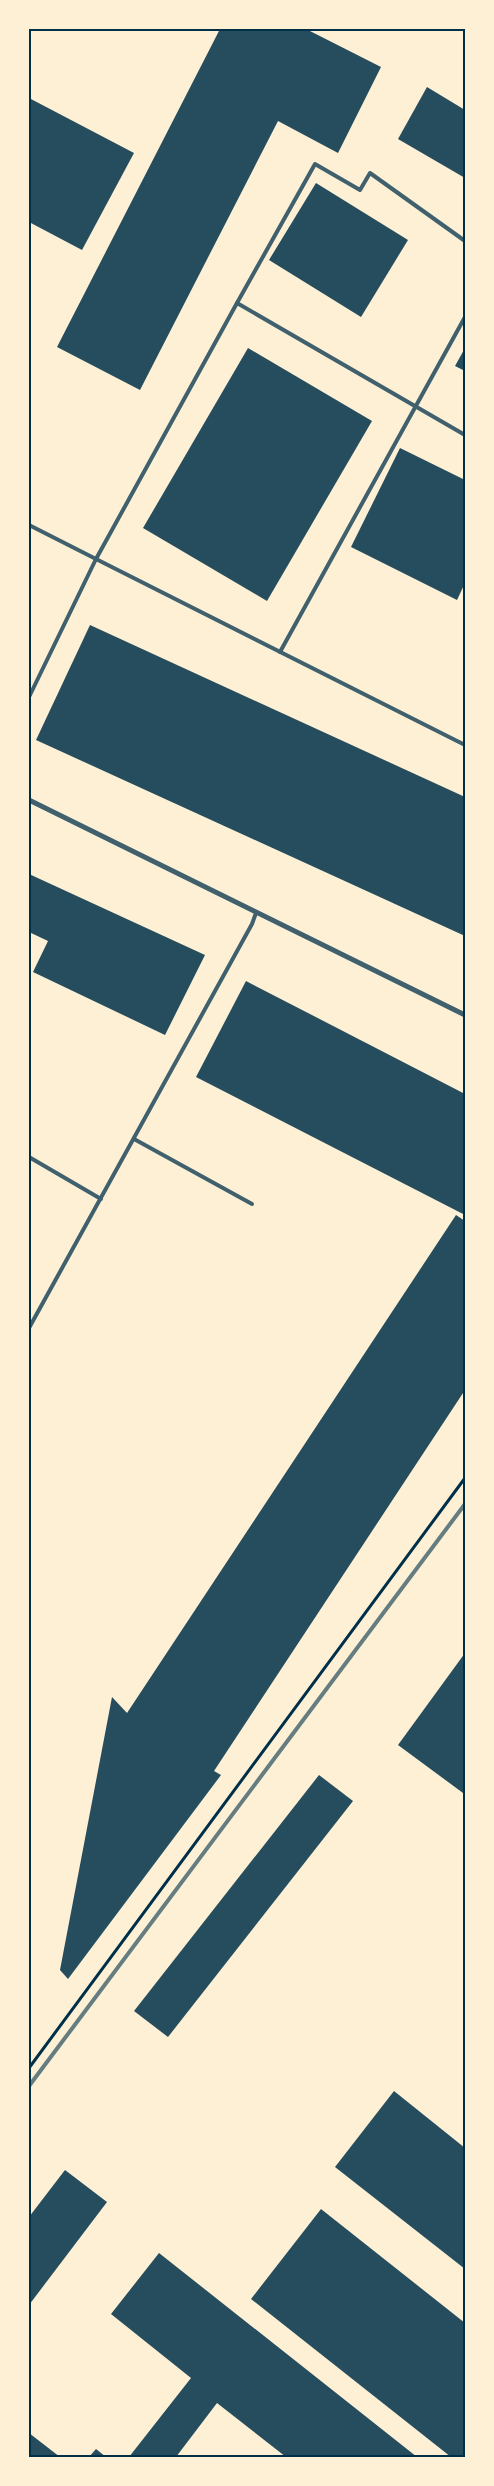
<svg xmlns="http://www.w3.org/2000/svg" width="494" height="2486" viewBox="0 0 494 2486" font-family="Lato,sans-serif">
  <rect width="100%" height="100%" fill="#fdf0d5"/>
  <g fill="#264d5e">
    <polygon points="220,29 306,29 381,67 338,153 278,121 140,390 57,347"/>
    <polygon points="427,87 465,110 465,178 398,139"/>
    <polygon points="29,98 134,153 82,250 29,222"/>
    <polygon points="316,183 408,240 361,317 269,260"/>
    <polygon points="248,348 372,421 267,601 143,528"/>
    <polygon points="465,348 465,371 455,366"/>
    <polygon points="400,448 465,480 465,583 457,600 351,547"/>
    <polygon points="90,625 465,797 465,936 36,740"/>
    <polygon points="29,874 205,955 165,1035 33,972 48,941 29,932"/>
    <polygon points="246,981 465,1094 465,1215 196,1077"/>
    <polygon points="456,1215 465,1221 465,1390 214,1771 221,1775 68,1979 60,1970 112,1697 127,1713"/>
    <polygon points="465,1653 465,1790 463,1793 398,1745"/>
    <polygon points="319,1775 353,1801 168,2037 134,2011"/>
    <polygon points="394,2091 465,2148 465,2269 335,2167"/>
    <polygon points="65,2170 107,2202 29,2305 29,2217"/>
    <polygon points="321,2209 465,2323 465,2457 451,2457 251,2299"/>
    <polygon points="159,2253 417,2457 286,2457 217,2403 176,2457 129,2457 191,2378 111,2314"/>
    <polygon points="29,2433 60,2457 29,2457"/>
    <polygon points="96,2449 106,2457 89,2457"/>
  </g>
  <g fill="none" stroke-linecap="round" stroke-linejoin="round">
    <polyline stroke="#003049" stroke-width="3" points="29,2068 465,1478"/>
    <g stroke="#3f606c" stroke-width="4">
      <polyline points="237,303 315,164 360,190 370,173 465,241"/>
      <polyline points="465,435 237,303 96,559 465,745"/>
      <polyline points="29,525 96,559 29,697"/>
      <polyline points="280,652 465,317"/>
      <polyline points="134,1139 252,1204"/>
      <polyline points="29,1157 101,1199"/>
      <polyline points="29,1328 252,924 256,913"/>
    </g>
    <polyline stroke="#3f606c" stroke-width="5" points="29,800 465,1015"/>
    <polyline stroke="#657d81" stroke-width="4" points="29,2086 465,1504"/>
  </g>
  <rect width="494" height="2486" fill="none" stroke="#fdf0d5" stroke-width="60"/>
  <rect x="30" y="30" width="434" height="2426" fill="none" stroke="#003049" stroke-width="2"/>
</svg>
